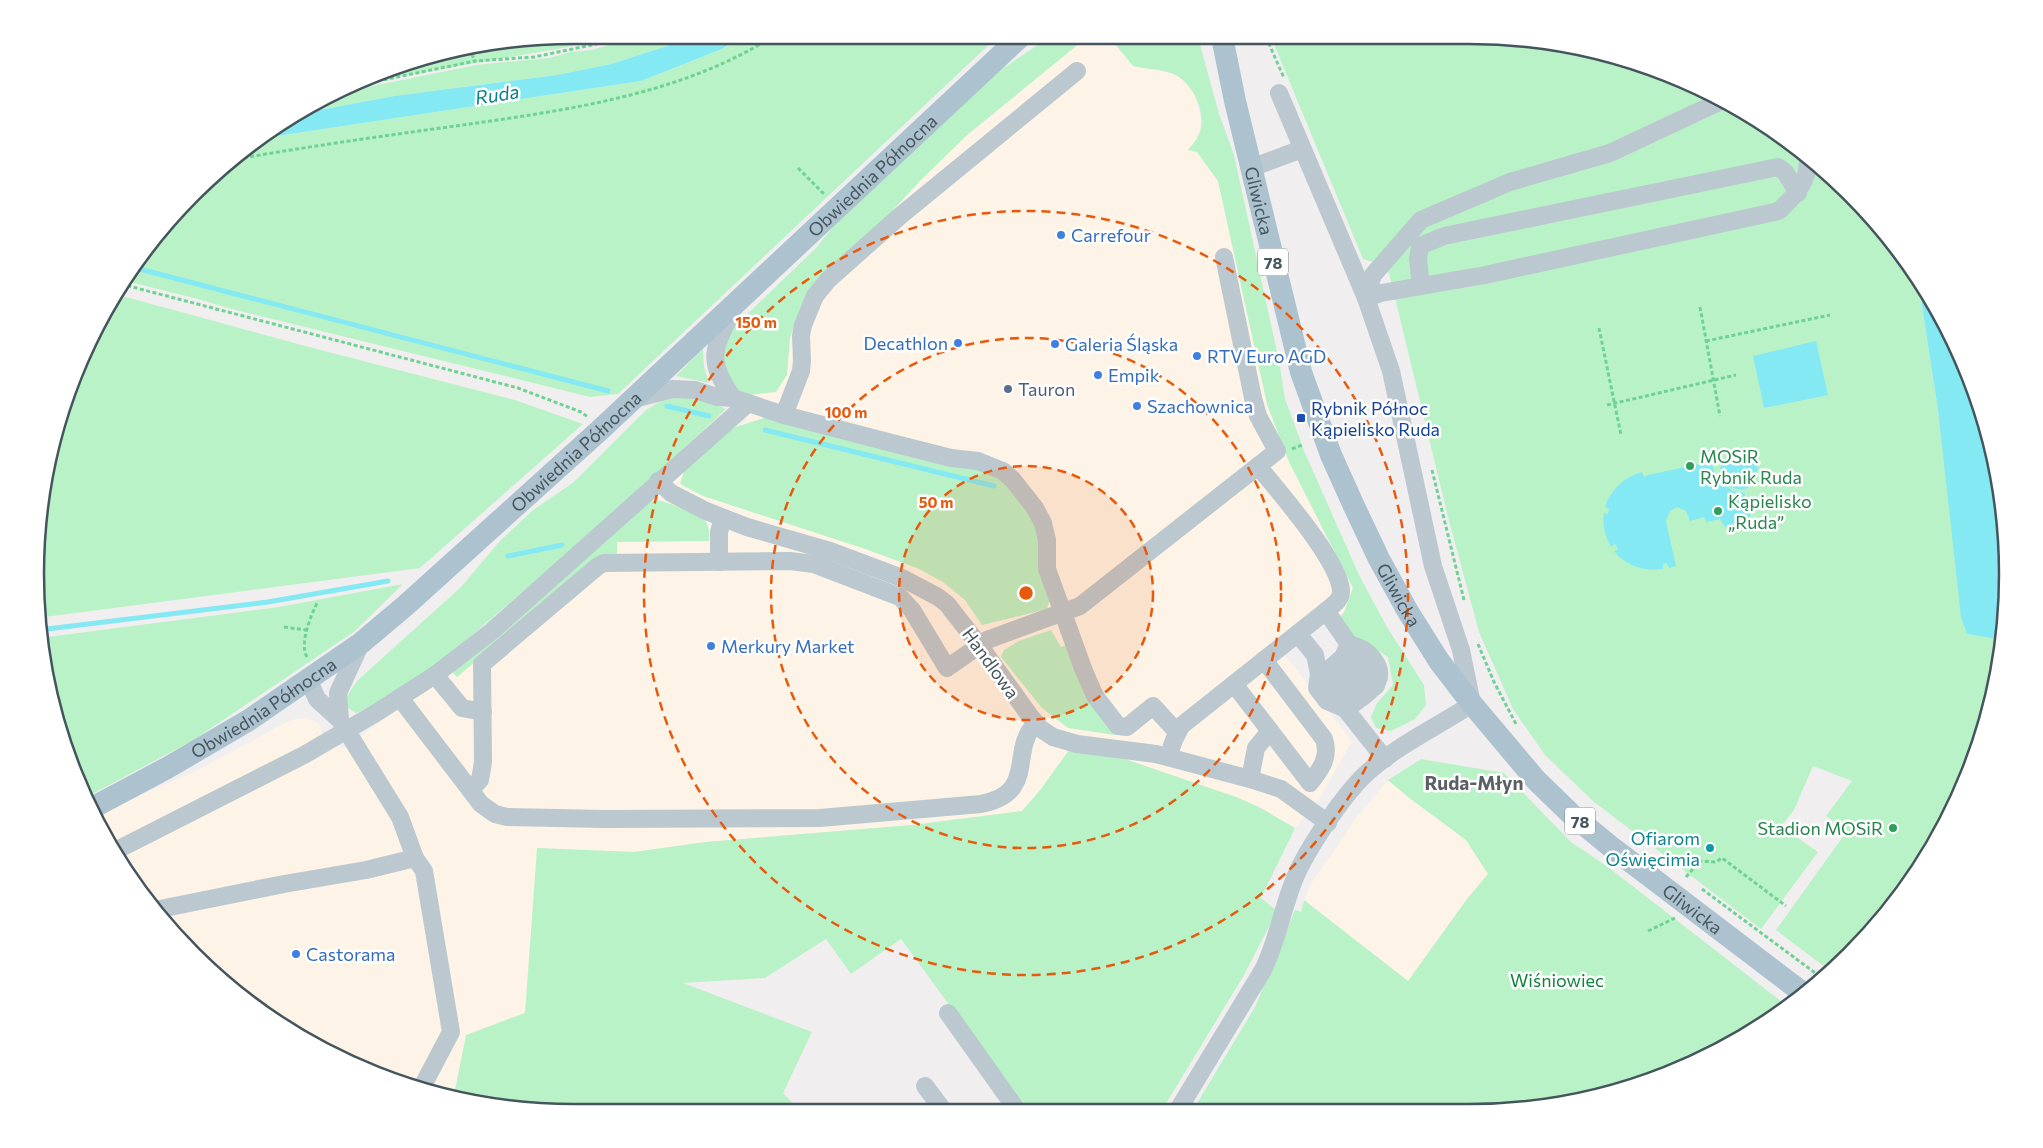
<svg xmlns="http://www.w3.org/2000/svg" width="2043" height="1148" viewBox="0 0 2043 1148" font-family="Commissioner,sans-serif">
  <rect width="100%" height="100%" fill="#f1eeef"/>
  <g fill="#fdf4e7">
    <polygon points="1086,38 1110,38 1133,66 1171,73 1183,80 1195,95 1200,113 1201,127 1195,142 1197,152 1218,181 1267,404 1325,536 1360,603 1319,627 1285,655 1352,741 1320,798 1295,828 1259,807 1236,797 1125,759 1069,750 1041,789 1023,811 912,825 705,842 634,852 538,848 525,1013 466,1035 454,1095 401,1084 304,1041 219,979 169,929 107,844 93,816 200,769 287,722 296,719 307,718 316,722 320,725 324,743 346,748 370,729 454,670 732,428 746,422 748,405 735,348 968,135"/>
    <polygon points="1388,780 1408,797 1466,840 1488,874 1467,899 1408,981 1304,900 1312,882 1357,817"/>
  </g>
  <g fill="#baf2c8">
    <polygon points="1504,36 1642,64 1739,107 1825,169 1897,246 1918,280 1938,410 1968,634 1995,638 2002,650 1979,748 1936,844 1850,955 1830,971 1776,930 1847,831 1826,816 1852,781 1813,766 1794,810 1781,826 1818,852 1761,929 1594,802 1545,755 1513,709 1479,632 1449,521 1389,273 1376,263 1363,259 1271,37"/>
    <path d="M1198 37 1219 114 1234 155 1279 361 1285 399 1305 453 1359 575 1387 627 1424 685 1426 705 1415 719 1391 731 1376 728 1371 717 1377 703 1393 685 1388 657 1335 625 1344 612 1353 588 1289 462 1267 404 1218 181 1197 152 1188 150C1194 143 1200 136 1201 127 1204 107 1191 80 1171 73 1160 69 1145 69 1133 66L1110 38Z"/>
    <polygon points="996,38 618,394 590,397 228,308 198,299 122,280 193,193 246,146 257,139 641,81 722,49 742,39"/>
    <path d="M1048 38H1086L967 135 921 180 800 310 790 338 787 375 776 392 741 396C721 370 718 356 734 327L816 248 851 205 992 76Z"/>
    <polygon points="610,39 608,40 350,85 401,64 503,40"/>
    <polygon points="630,39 689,39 611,64 557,75 394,96 298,114 328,95 476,65 549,58 571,52 592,50"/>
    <polygon points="115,294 309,347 515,400 583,424 420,568 37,618 40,504 53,434 90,336"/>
    <polygon points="703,349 704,367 709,383 676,376"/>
    <polygon points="696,396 726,409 619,509 437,665 370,708 356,713 347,707 347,696 357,681 461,587 500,541 533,510 574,482 646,410 668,397"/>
    <polygon points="770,416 975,468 996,475 1012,490 1035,520 1040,541 1038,566 1051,595 1047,609 982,625 965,600 943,582 917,568 865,549 703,496 680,484 685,468 732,428"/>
    <path d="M655 500C664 500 701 515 706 522 710 527 709 535 709 541L617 542V556L595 560 457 677 453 673 454 670 647 502Z"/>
    <polygon points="403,584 355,631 195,739 85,798 76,780 45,679 40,638 279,607"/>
    <polygon points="1051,630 1061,647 1066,645 1085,695 1115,735 1068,728 1042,708 1001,657 1004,650 1019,641"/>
    <polygon points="1069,750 1125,759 1236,797 1259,807 1295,828 1261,898 1277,911 1244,975 1162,1110 1026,1110 901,939 851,974 826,939 765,978 683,983 812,1032 783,1093 800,1111 539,1112 454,1095 466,1035 525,1013 537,848 634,852 705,842 912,825 1022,811 1041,789"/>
    <polygon points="1421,759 1504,773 1571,842 1608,867 1787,1006 1768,1022 1643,1084 1539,1108 1193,1110 1255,1007 1295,910 1301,912 1304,900 1408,981 1467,899 1488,874 1466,840 1408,797 1388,780"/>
  </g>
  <g fill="#84e9f2">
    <polygon points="689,39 738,39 722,49 641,81 257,139 298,114 394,96 557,75 611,64"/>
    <polygon points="1918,280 1953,336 1990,435 2007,539 2004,640 1967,634 1961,617 1938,410"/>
    <polygon points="1816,341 1828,395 1764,408 1753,356"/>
    <path d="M1734 452C1774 447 1757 508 1727 484L1726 485 1733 491 1745 493 1744 502C1764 523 1732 544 1720 519L1706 522 1704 517 1690 521 1686 511 1677 507 1670 511 1666 521 1676 566 1669 568 1667 563 1663 564V569C1645 572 1626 566 1614 551L1618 549 1615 544 1611 547C1605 535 1602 524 1604 513L1608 514 1609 509 1605 507C1611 489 1624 477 1642 472L1644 477 1648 475 1704 463 1705 465 1712 464 1715 475 1720 477C1719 466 1722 457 1734 452Z"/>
  </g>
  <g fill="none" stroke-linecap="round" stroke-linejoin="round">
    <g stroke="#84e9f2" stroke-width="5">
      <polyline points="132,267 608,391"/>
      <polyline points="667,406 709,416"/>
      <polyline points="765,430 994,486"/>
      <polyline points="508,556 562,545"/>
      <polyline points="39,630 268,602 388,581"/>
    </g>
    <g stroke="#6fd295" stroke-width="3" stroke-dasharray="4 2.5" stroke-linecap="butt">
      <polyline points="1266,37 1284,78"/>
      <polyline points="469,48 475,61"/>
      <polyline points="339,89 475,61 534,57 621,39"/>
      <path d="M231 160C310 146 390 135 470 124 573 109 679 94 769 39"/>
      <polyline points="798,168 824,194"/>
      <polyline points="121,284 518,388 581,412 588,417"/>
      <polyline points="1700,307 1720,416"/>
      <polyline points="1599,328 1621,435"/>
      <polyline points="1706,341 1830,315"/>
      <polyline points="1607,405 1736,375"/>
      <polyline points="1292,449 1302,445"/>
      <polyline points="1432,470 1464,600"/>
      <polyline points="284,627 306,630"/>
      <polyline points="1478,644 1494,682 1516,724"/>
      <path d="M307 657C299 643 311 616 317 603"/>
      <polyline points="1686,877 1700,861 1716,862 1722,858 1786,906"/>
      <polyline points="1702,889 1822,978"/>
      <polyline points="1648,931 1675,918"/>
    </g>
    <g stroke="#bbc8cf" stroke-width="18">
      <path d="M1723 100 1610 153 1510 182 1421 220 1373 275 1366 298 1381 293 1485 275 1779 211C1796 194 1809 183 1808 157"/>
      <polyline points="1251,168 1302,149"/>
      <polyline points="1421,286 1418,259 1420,246 1444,236 1778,167 1785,172 1798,193"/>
      <path d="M733 398C706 359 713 350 733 310"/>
      <polyline points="634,399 672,389 695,390 717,397 733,398 784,415 888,442 951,458 978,461 1003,471 1013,480 1035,508 1043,523 1047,540 1047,569 1084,671 1095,696 1118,726 1127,727 1153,706 1177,732"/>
      <polyline points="784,415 801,371 802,361 801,336 803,325 815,296 828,280 900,216 1077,71"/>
      <polyline points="658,481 671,493 706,511 747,527 830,551 902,578 938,597 947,604 979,645 1030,716 1041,729 1053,737 1077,744 1156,754 1250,779 1281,789 1328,823"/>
      <polyline points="719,562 719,532 723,518"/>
      <polyline points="1326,611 1349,644 1354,658 1376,686"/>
      <polyline points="1298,634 1315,655 1319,674 1324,682 1385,759"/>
      <polyline points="1337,664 1362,696"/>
      <path d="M1319 674 1317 688 1327 701 1346 709C1362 696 1391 684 1374 660 1367 650 1361 648 1349 644L1343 657 1326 672 1352 705"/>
      <polyline points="435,675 462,708 483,712"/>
      <polyline points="309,681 317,699 340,720 400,817 415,858 424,871 451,1032 421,1089"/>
      <path d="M1234 684 1310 783C1321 769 1330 757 1324 739L1264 660"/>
      <path d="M400 698 481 804 495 814 507 817 604 819 820 818 981 804C1039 792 1008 751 1036 723"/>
      <polyline points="340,720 338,693 361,643"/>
      <path d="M1168 757 1174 740 1181 726 1326 611C1333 605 1342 600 1341 590 1338 559 1279 492 1258 466"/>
      <polyline points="1250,779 1256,748 1270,731"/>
      <polyline points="470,790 480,780 483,762 482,664 598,566 604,563 790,561 814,564 900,597 912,610 947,668 987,640 1080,606 1277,451 1258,416 1253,398 1224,257"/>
      <polyline points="113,852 304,755 376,713 435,675 492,631 747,404"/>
      <polyline points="155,910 284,884 366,870 415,858"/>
      <polyline points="948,1013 1017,1110"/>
      <polyline points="925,1086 943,1110"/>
      <path d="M1178 1110 1263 970C1277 942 1282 910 1294 880 1306 850 1345 792 1369 771 1400 744 1438 726 1472 704L1461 650 1433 566 1391 371 1366 298 1279 93"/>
    </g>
    <g stroke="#acc2cf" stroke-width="22">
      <path id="s1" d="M1222 37 1235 101 1301 372 1331 455 1353 504 1379 559 1407 610 1439 661 1472 704 1536 780 1571 814 1610 846 1803 993"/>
      <path id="s2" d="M90 809 167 768 249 720 361 643 405 606 600 430 1019 38"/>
    </g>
  </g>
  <circle cx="1026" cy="593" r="127" fill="#e8590c" fill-opacity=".12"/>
  <g fill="none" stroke="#e8590c" stroke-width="2.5" stroke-dasharray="9 6">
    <circle cx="1026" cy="593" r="127"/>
    <circle cx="1026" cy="593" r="255"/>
    <circle cx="1026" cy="593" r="382"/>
  </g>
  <g fill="#3f7fe0" stroke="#fff" stroke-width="2">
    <circle cx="1061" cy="235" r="5"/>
    <circle cx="958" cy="343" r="5"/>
    <circle cx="1055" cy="344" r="5"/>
    <circle cx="1197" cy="356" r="5"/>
    <circle cx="1098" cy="375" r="5"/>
    <circle cx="1137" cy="406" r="5"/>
    <circle cx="711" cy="646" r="5"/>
    <circle cx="296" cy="954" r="5"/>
  </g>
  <circle fill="#5c6f8a" stroke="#fff" stroke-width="2" cx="1008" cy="389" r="5"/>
  <rect fill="#1a4fb4" stroke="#fff" stroke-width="2" x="1296" y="413" width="10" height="10" rx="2.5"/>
  <g fill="#2e9e5b" stroke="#fff" stroke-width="2">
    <circle cx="1690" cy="466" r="5"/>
    <circle cx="1718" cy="511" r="5"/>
    <circle cx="1893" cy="828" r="5"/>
  </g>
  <circle fill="#0f9aa8" stroke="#fff" stroke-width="2" cx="1710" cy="848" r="5"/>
  <g text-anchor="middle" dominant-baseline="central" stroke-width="5" stroke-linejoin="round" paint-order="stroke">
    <g fill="#fff" stroke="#7d888e" stroke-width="1">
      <rect x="1258" y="248.5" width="30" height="27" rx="4"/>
      <rect x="1565" y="807.5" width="30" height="27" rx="4"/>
    </g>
    <g font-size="16" font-weight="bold" fill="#45555d">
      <text x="1273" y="262">78</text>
      <text x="1580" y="821">78</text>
    </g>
    <g font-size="18" fill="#45555d" stroke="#fff">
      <text stroke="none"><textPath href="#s2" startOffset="1011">Obwiednia Północna</textPath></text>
      <text stroke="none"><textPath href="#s1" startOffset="168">Gliwicka</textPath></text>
      <text stroke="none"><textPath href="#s2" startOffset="606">Obwiednia Północna</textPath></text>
      <text stroke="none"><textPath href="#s1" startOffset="588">Gliwicka</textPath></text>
      <text transform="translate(991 663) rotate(54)">Handlowa</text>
      <text stroke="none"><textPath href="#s2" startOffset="201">Obwiednia Północna</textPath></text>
      <text stroke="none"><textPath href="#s1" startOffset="1022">Gliwicka</textPath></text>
    </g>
    <g font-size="18" fill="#366cbe" stroke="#fff" text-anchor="start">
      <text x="1071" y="235">Carrefour</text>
      <text x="948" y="343" text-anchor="end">Decathlon</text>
      <text x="1065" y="344">Galeria Śląska</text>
      <text x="1207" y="356">RTV Euro AGD</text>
      <text x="1108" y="375">Empik</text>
      <text x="1147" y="406">Szachownica</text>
      <text x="721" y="646">Merkury Market</text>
      <text x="306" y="954">Castorama</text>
    </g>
    <g font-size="18" fill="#4e5e75" stroke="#fff" text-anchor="start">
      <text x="1018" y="389">Tauron</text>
    </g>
    <g font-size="18" fill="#164399" stroke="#fff" text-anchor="start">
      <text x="1311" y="408">Rybnik Północ<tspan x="1311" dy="21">Kąpielisko Ruda</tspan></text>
    </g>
    <g font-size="18" fill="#27864d" stroke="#fff" text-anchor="start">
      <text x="1700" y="456">MOSiR<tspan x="1700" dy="21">Rybnik Ruda</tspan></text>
      <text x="1728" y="501">Kąpielisko<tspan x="1728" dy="21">„Ruda”</tspan></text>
      <text x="1883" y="828" text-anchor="end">Stadion MOSiR</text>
    </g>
    <g font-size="18" fill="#0d838f" stroke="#fff" text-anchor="end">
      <text x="1700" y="838">Ofiarom<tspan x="1700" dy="21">Oświęcimia</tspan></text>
    </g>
    <g font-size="18" fill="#11843c" stroke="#fff">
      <text x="1557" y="980">Wiśniowiec</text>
    </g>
    <g font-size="19" font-style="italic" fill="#067f8a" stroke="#fff">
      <text transform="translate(497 94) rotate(-9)">Ruda</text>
    </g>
    <g font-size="19" font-weight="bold" fill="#5b6064" stroke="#fff">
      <text x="1474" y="782">Ruda-Młyn</text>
    </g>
  </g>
  <path d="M0 0H2043V1148H0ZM574 44H1469A530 530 0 0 1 1999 574V574A530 530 0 0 1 1469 1104H574A530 530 0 0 1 44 574V574A530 530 0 0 1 574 44Z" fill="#fff" fill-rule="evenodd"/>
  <path fill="none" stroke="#45555d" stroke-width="2.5" d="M574 44H1469A530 530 0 0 1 1999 574V574A530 530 0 0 1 1469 1104H574A530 530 0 0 1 44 574V574A530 530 0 0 1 574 44Z"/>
  <circle cx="1026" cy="593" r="8" fill="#e8590c" stroke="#fff" stroke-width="2.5"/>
  <g font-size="15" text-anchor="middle" font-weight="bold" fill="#e8590c" stroke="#fff" stroke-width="5" stroke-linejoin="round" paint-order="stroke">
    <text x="756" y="328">150 m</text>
    <text x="846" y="418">100 m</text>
    <text x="936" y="508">50 m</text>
  </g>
</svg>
